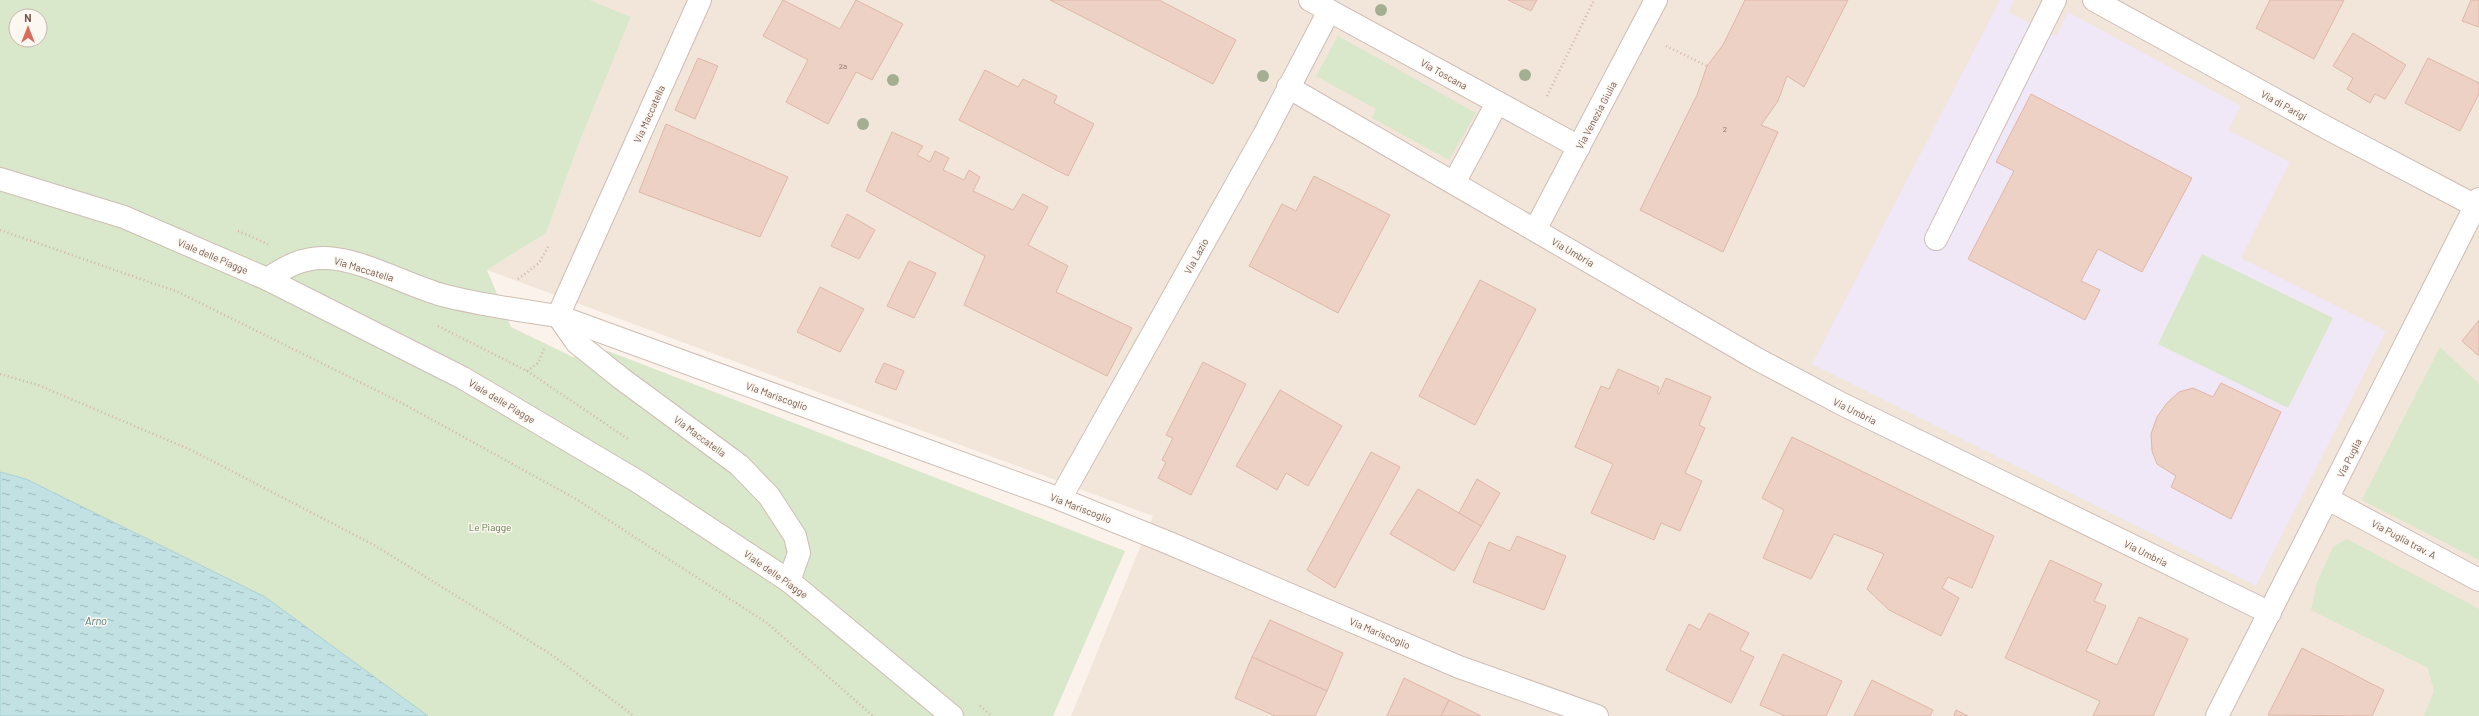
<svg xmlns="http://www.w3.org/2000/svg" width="2479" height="716" viewBox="0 0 2479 716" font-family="Barlow,sans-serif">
  <defs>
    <pattern id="water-ripples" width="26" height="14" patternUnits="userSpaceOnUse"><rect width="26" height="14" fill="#c1e1e3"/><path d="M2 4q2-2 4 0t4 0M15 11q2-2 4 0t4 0" fill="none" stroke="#a1b9ba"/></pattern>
  </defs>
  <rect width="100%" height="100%" fill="#fbf3eb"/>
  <polygon fill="#f2e5da" points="590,0 2479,0 2479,716 1071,716 1153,516 487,270 546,233 581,138 631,17"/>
  <polygon fill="#f0e7f7" points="2000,0 2014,0 2008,12 2056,36 2068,12 2241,106 2228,130 2290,162 2241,258 2386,331 2256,586 1812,364"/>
  <g fill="#d9e7ca" fill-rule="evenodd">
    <path d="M0 0H590L631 17 581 138 546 233 487 270 511 327 573 357 608 351 1125 551 1053 716H428L265 597 26 479 0 472ZM16 16H40V40H16Z"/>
    <polygon points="1338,36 1476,113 1449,160 1372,118 1376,109 1316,76"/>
    <polygon points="2202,254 2333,318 2288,408 2158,344"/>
    <polygon points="2440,347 2479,384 2479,560 2362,500"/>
    <polygon points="2347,539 2479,609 2479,716 2424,716 2434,691 2428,668 2311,610 2317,583 2333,547"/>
  </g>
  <polygon fill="url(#water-ripples)" stroke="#a8d1d3" points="0,472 26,479 265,597 428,716 0,716"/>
  <g fill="#edd1c5" stroke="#deb7a7">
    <polygon points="783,0 840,29 856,0 903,24 872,80 856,72 828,124 786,102 808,60 763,36"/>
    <polygon points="1050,0 1159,0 1236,40 1213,84"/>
    <polygon points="1508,0 1537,0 1531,11"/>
    <polygon points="1745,0 1848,0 1804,87 1787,76 1778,101 1761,125 1778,132 1723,252 1640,210 1697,95 1707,66 1723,45"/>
    <polygon points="2270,0 2344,0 2314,59 2256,28"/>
    <polygon points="2471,0 2479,0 2479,27 2462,21"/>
    <polygon points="2353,33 2406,65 2385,99 2375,94 2370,103 2347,89 2353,78 2333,66"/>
    <polygon points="698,58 718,66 695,119 675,110"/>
    <polygon points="2428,58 2479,83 2479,94 2460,131 2405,103"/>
    <polygon points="985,70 1018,87 1023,79 1057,96 1054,103 1094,124 1068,176 959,120"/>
    <polygon points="2031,94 2192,178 2142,272 2098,249 2081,281 2100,290 2085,320 1968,259 2014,171 1996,162"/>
    <polygon points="666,124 788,177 760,237 639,192"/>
    <polygon points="892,132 923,146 917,155 930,162 935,151 949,158 943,170 964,180 969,170 980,177 973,191 1013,210 1023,194 1048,207 1028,245 1068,266 1056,292 1132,328 1107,376 964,305 985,256 866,191"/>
    <polygon points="1314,176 1390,215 1338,313 1249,266 1282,204 1296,211"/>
    <polygon points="847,214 875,230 859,259 831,246"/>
    <polygon points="909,261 936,273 914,318 887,306"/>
    <polygon points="1480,280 1536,309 1475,425 1419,396"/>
    <polygon points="820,287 864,309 840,352 797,332"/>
    <polygon points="2479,320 2479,356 2462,341"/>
    <polygon points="1203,362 1246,384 1191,495 1158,478 1166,462 1162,460 1173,438 1166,435"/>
    <polygon points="884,363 904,371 896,390 875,382"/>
    <polygon points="1618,369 1659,387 1657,393 1659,394 1666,378 1711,397 1699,425 1705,428 1685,473 1702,481 1680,531 1661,523 1654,540 1591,513 1613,464 1575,447 1601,386 1609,389"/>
    <polygon points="2221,383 2281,412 2231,519 2171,487 2176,476 2157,464 2152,451 2151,434 2157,417 2167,403 2179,392 2193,388 2213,397"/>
    <polygon points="1280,390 1342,426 1308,486 1286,473 1277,490 1236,466"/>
    <polygon points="1792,437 1994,536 1972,588 1948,577 1942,588 1959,598 1941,636 1889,610 1867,589 1884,554 1834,534 1811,579 1763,558 1784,510 1762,498"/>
    <polygon points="1371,452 1400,467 1335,588 1307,570"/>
    <polygon points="1477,479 1500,493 1481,526 1459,513"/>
    <polygon points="1418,489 1481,526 1454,571 1390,534"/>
    <polygon points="1517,536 1566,556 1544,610 1473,582 1489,542 1510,551"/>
    <polygon points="2050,560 2102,584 2094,601 2106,606 2086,651 2117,665 2139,617 2188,639 2153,716 2093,716 2100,701 2005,658"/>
    <polygon points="1709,613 1749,633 1740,650 1754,657 1731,703 1666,670 1689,624 1700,630"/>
    <polygon points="1270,620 1343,653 1327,691 1252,657"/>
    <polygon points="2302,648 2384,690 2372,716 2268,715"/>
    <polygon points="1783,654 1842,681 1826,716 1785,716 1760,705"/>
    <polygon points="1252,657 1327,691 1315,716 1275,716 1235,698"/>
    <polygon points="1404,678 1449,700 1441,716 1387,716"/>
    <polygon points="1872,680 1933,710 1930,716 1854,716"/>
    <polygon points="1449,700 1481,716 1441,716"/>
    <polygon points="1956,710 1968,716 1954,716"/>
  </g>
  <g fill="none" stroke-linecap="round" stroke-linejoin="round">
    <g stroke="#cebdb4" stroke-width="24">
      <g id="minor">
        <polyline points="1310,0 1579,147"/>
        <polyline points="2094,0 2327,128 2476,206"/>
        <polyline points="1288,87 1757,359 1842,404 2270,613"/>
        <polyline points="0,179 124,217 267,279 463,378 637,481 789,581 952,716"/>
        <polyline points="1454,183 1497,103"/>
        <polyline points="1535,230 1656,0"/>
        <polyline points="1936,239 2055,0"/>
        <path d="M267 279C286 267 302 257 326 258 362 259 406 285 442 295 480 305 519 310 558 316L1060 499 1169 543 1459 667 1597 716"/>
        <polyline points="558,316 577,343 622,379 739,465 769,496 795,536 799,553 789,581"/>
        <polyline points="558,316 700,0"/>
        <polyline points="1060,499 1264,135 1329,11"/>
        <polyline points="2328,499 2479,580"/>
        <polyline points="2217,716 2479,199"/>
      </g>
    </g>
    <g stroke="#d2b4a8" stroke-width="2.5" stroke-dasharray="1 3" stroke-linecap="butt">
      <polyline points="1666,46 1707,66"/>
      <polyline points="1547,96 1594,0"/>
      <polyline points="0,230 178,292 400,402 576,499 767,623 873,716"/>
      <polyline points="238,231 268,244"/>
      <polyline points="518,279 539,263 549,245"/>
      <polyline points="438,326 527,371 628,439"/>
      <polyline points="527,371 538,363 544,349"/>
      <polyline points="0,374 38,385 191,450 374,545 552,655 634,716"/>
      <polyline points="980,706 992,716"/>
    </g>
    <use href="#minor" stroke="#fff" stroke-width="22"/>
  </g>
  <g fill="#a4af92">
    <circle cx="1381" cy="10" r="6"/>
    <circle cx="1525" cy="75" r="6"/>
    <circle cx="1263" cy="76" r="6"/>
    <circle cx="893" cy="80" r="6"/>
    <circle cx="863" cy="124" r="6"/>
  </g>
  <g text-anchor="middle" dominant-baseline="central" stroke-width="3" stroke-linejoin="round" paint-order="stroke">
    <g font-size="8" fill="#92776d">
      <text x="843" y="66">2a</text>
      <text x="1725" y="129">2</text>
    </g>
    <g font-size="10" fill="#735950" stroke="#fdf7f1">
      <text transform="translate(1444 74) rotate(29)">Via Toscana</text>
      <text transform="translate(2284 105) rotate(29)">Via di Parigi</text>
      <text transform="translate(649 114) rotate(-66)">Via Maccatella</text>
      <text transform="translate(1596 115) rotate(-62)">Via Venezia Giulia</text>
      <text transform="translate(1573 252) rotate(30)">Via Umbria</text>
      <text transform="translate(213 256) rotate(23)">Viale delle Piagge</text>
      <text transform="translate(1196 256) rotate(-61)">Via Lazio</text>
      <text transform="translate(364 269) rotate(17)">Via Maccatella</text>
      <text transform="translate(777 396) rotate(20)">Via Mariscoglio</text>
      <text transform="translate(502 401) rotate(31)">Viale delle Piagge</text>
      <text transform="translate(1855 411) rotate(26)">Via Umbria</text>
      <text transform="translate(700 436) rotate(36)">Via Maccatella</text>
      <text transform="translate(2349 458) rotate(-63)">Via Puglia</text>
      <text transform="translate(1081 508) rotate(21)">Via Mariscoglio</text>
      <text transform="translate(2404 539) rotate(28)">Via Puglia trav. A</text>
      <text transform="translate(2146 553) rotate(26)">Via Umbria</text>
      <text transform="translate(776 574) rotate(35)">Viale delle Piagge</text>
      <text transform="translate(1380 633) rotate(23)">Via Mariscoglio</text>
    </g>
    <g font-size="10" fill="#5c784a" stroke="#fdf7f1">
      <text x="490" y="527">Le Piagge</text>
    </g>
    <g font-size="11" font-style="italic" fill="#487a7d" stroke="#fdf7f1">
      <text x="96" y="620">Arno</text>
    </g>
  </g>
  <g transform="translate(28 28)"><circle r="19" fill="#fdf7f1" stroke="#c6b8b1"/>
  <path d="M0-3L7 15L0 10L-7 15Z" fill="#d76d5e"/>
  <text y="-6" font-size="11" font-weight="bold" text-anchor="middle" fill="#735950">N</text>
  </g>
</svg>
